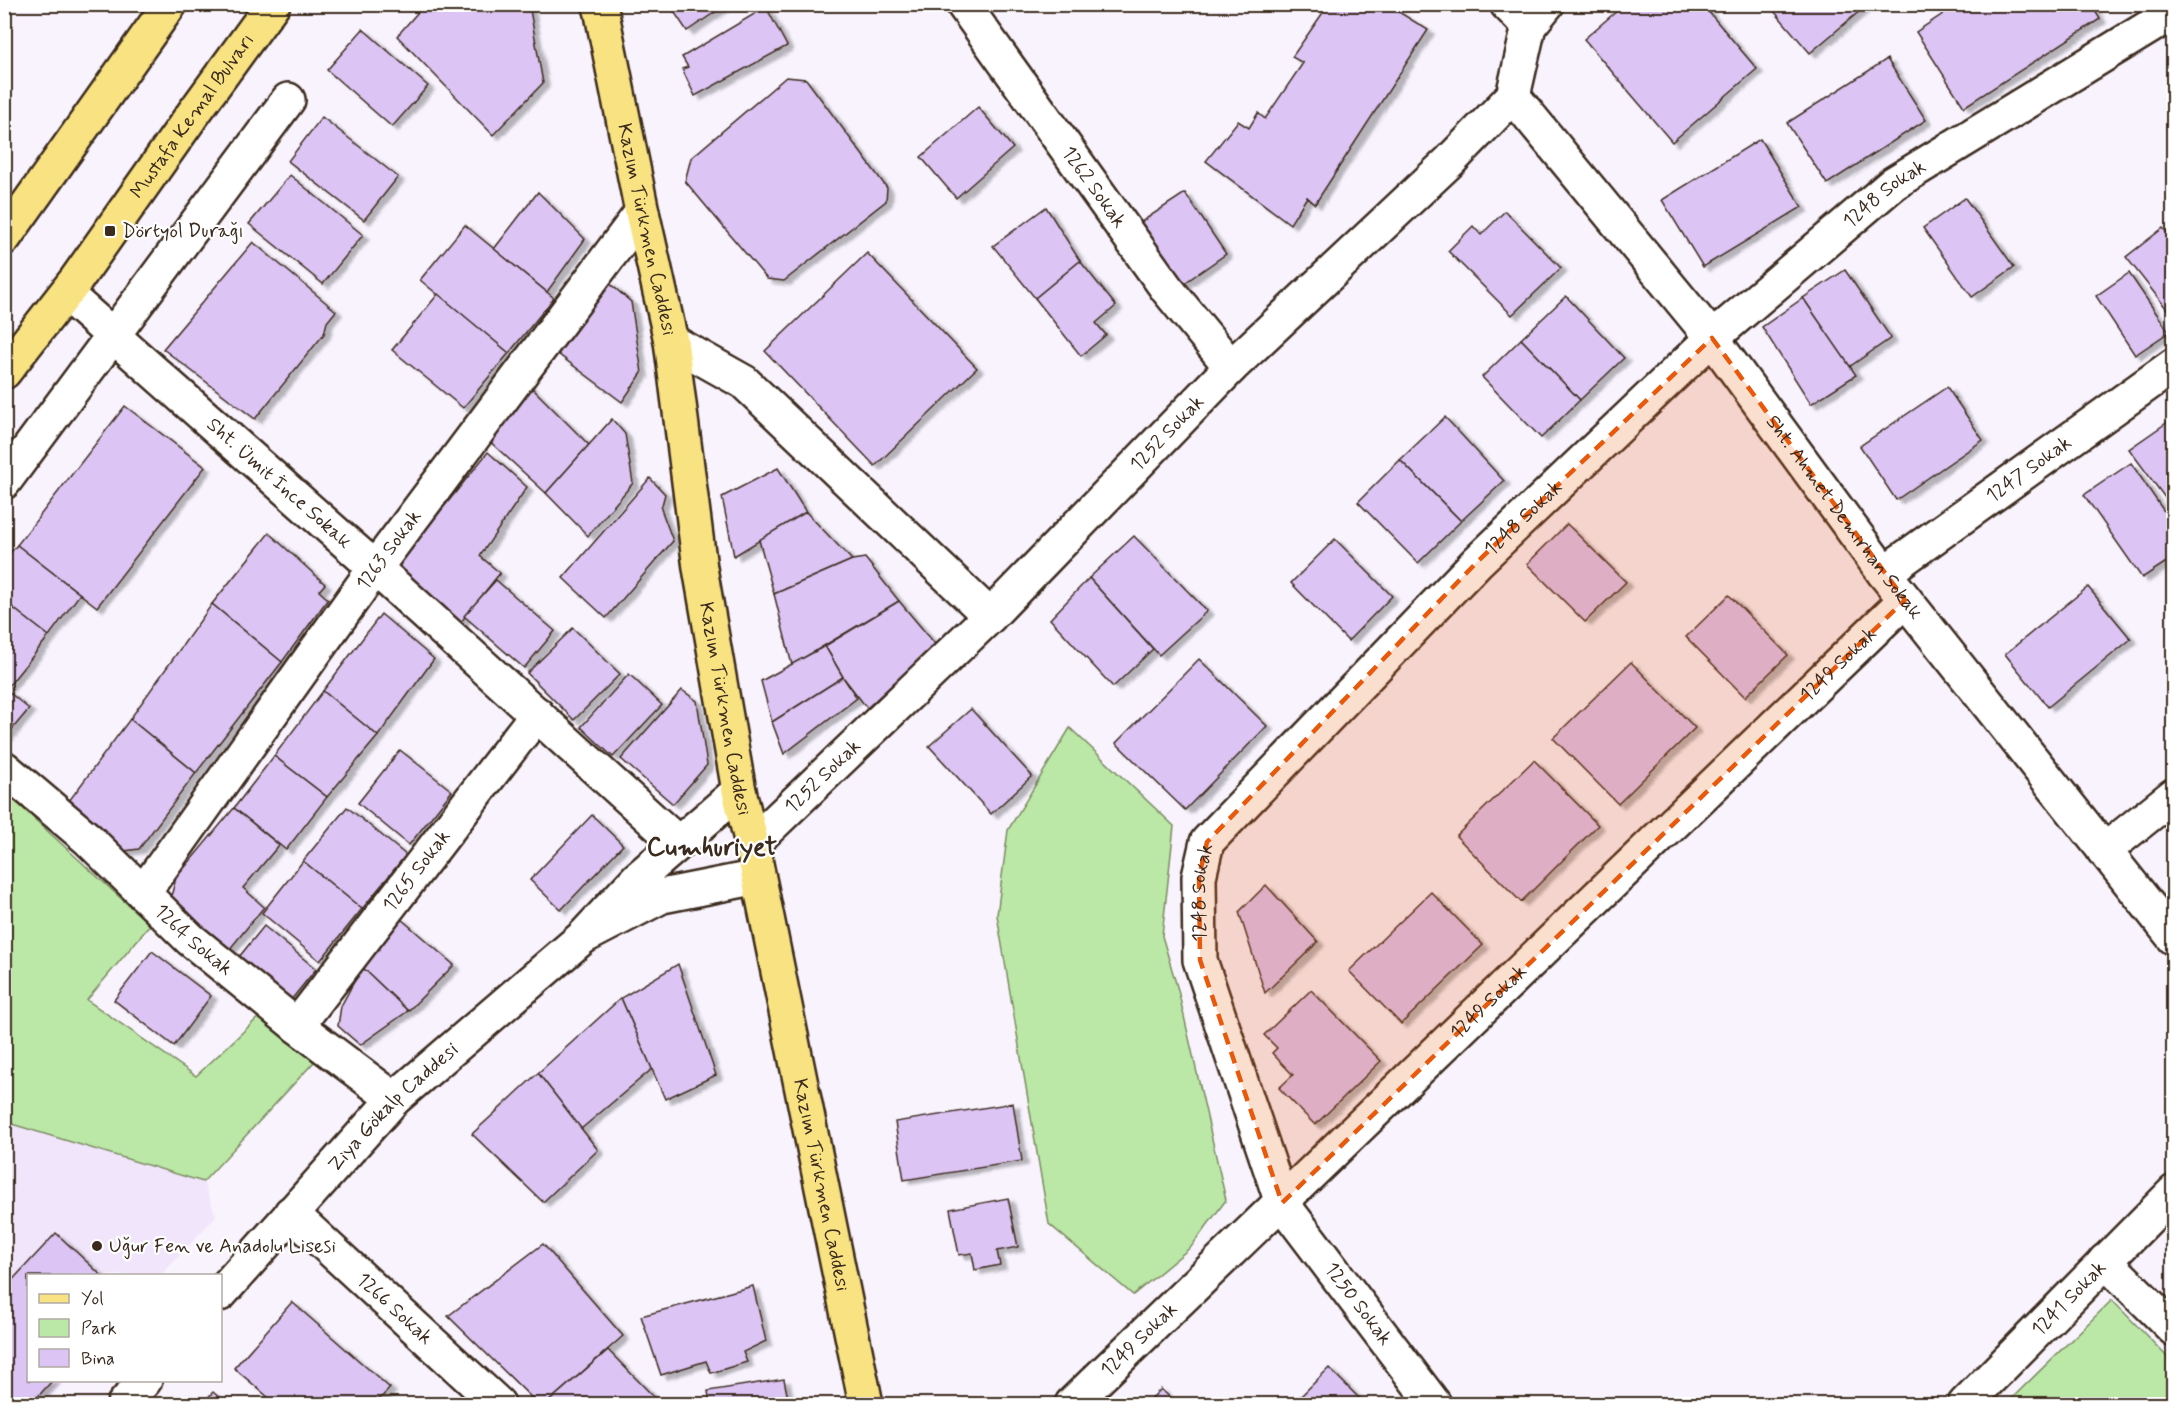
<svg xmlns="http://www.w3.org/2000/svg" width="2178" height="1409" viewBox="0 0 2178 1409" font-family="Mynerve,sans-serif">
  <defs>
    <filter id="shadow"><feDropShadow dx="6" dy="4" stdDeviation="1.5" flood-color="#0004"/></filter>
  </defs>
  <rect width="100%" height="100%" fill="#f8f3fd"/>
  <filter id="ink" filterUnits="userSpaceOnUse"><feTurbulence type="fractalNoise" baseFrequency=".0167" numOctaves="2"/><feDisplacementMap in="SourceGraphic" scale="12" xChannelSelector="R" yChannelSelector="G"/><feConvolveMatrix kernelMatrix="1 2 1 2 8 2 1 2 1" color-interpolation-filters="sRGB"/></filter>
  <g filter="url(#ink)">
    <polygon fill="#f0e5fa" points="4,1122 203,1182 216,1216 161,1275 28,1276 28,1380 65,1381 43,1404 5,1404"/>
    <g fill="#bbe8a6" stroke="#7b8962" stroke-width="1.5">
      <polygon points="1070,728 1174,826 1162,936 1178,990 1226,1200 1191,1247 1133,1295 1049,1224 997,915 1008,830"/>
      <polygon points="4,791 150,925 87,1000 196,1076 262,1014 314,1062 203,1182 5,1122"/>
      <polygon points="2112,1300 2173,1363 2173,1404 2006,1404"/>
    </g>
    <g fill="#dcc4f4" stroke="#3b2a1e" stroke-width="1.5" filter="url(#shadow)">
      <polygon points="425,4 529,4 543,83 493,135 397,36"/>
      <polygon points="669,4 727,4 687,31"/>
      <polygon points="1329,4 1386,4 1428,30 1315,204 1307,197 1290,224 1206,161 1238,121 1249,128 1258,113 1265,119 1303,63 1292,57"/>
      <polygon points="1625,4 1702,4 1757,69 1672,142 1584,39"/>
      <polygon points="1768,4 1868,4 1810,53"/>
      <polygon points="1958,4 2091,4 2100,19 1964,107 1916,32"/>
      <polygon points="766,7 787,46 695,96 682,69 688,67 682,57"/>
      <polygon points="363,29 428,86 392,127 327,70"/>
      <polygon points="1887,59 1926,120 1827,184 1787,123"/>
      <polygon points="786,77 806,79 887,188 886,201 784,281 767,279 685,181 691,158"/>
      <polygon points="978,107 1013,148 956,198 921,157"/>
      <polygon points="322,117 398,177 364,220 288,161"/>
      <polygon points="1760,139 1802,207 1703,267 1662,200"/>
      <polygon points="290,175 363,235 323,284 249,224"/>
      <polygon points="538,192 585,239 547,292 494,249"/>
      <polygon points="1185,193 1226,254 1183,284 1141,222"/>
      <polygon points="1965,198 2014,267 1972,297 1923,228"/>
      <polygon points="1046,207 1080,261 1035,298 993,246"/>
      <polygon points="1505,211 1561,268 1512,315 1448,251 1473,226 1481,235"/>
      <polygon points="465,225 554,298 509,353 420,280"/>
      <polygon points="2163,228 2174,241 2174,318 2126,257"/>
      <polygon points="253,242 336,311 327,322 324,334 255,419 163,349"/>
      <polygon points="867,253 977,368 875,466 765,351"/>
      <polygon points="1080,261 1116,306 1096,323 1106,335 1081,356 1035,298"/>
      <polygon points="1845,270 1891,338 1849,367 1803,298"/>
      <polygon points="2129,273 2169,332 2135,355 2096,296"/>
      <polygon points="608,282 631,302 642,373 622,402 558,354"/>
      <polygon points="438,294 509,353 463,408 392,350"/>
      <polygon points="1566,296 1624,358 1580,400 1521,339"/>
      <polygon points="1803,298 1856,375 1811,404 1762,327"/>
      <polygon points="1521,339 1580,400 1541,438 1482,377"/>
      <polygon points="527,383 589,445 546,493 486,438"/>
      <polygon points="1947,387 1983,440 1896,500 1860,446"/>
      <polygon points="125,406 205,467 97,607 17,545"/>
      <polygon points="1445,417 1504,481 1461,521 1400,460"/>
      <polygon points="612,419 625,434 633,483 588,536 546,493"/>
      <polygon points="2172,419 2174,420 2174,510 2129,449"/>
      <polygon points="488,452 527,487 480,556 500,573 461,622 394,569"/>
      <polygon points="1400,460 1461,521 1418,563 1358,502"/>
      <polygon points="2131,463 2174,526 2174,557 2142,578 2084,495"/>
      <polygon points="778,468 806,512 734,556 722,497"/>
      <polygon points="650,478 665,494 661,509 673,541 606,618 563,578"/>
      <polygon points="806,512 852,560 774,594 759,540"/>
      <polygon points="1567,524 1626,582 1585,622 1527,564"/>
      <polygon points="269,533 325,584 319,591 328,599 282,662 212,604"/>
      <polygon points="1134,536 1207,611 1159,655 1089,578"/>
      <polygon points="1335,539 1392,596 1348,641 1291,583"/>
      <polygon points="17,545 80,594 49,636 4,601 4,560"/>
      <polygon points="865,558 899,601 792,665 774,594 852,560"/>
      <polygon points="1089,578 1153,649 1113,687 1050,619"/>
      <polygon points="496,580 555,631 524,668 464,616"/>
      <polygon points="2088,587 2131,639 2048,707 2005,654"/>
      <polygon points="1729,595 1788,655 1745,697 1686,637"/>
      <polygon points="4,601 49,636 6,689 4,688"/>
      <polygon points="899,601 936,645 867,708 843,677 825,646"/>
      <polygon points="212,604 282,662 196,773 130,719"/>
      <polygon points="381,614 434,659 378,736 323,691"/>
      <polygon points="573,628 620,674 574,720 527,673"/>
      <polygon points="825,646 843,677 772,722 761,681"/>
      <polygon points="1199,659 1267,726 1185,810 1116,743"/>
      <polygon points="1631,662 1695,728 1618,804 1553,738"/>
      <polygon points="629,674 662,705 613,757 581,727"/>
      <polygon points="843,677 857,698 784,754 772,722"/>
      <polygon points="4,688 29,709 4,739"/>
      <polygon points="682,690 697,701 707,765 673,804 621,759"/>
      <polygon points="323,691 378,736 327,797 274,756"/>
      <polygon points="971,709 1032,776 991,814 929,746"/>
      <polygon points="130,719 196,773 139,849 124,851 66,805"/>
      <polygon points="400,750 452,791 409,845 358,803"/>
      <polygon points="274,756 327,797 286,850 234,808"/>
      <polygon points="1534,760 1598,825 1521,902 1456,836"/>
      <polygon points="347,807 406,855 362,909 303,861"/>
      <polygon points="234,808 279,845 243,888 264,907 229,950 170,900 176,878"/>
      <polygon points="592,815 623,845 561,910 530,880"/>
      <polygon points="303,861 362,909 320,961 262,913"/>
      <polygon points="1266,885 1318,942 1265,993 1239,912"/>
      <polygon points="1431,892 1483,945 1401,1024 1349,971"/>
      <polygon points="400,918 454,965 408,1011 362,967"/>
      <polygon points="264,926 316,969 291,1000 239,957"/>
      <polygon points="152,951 211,996 174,1046 114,1000"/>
      <polygon points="678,964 716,1075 665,1099 621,998"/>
      <polygon points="362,967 408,1011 360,1045 338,1026 341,1006"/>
      <polygon points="1311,990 1381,1061 1315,1125 1279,1088 1293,1075 1272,1053 1277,1048 1264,1035"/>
      <polygon points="621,998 652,1069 581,1129 538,1073"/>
      <polygon points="538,1073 598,1150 543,1202 472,1134"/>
      <polygon points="1013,1103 1022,1161 904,1180 895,1122"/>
      <polygon points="1008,1198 1018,1247 997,1251 1000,1265 975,1270 972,1253 959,1255 950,1209"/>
      <polygon points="56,1233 102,1276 28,1276 28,1380 53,1380 31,1404 4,1404 4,1289"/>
      <polygon points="543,1244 623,1336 546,1404 538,1404 448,1316"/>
      <polygon points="753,1286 766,1341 743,1352 747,1362 711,1373 706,1361 661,1375 641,1316"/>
      <polygon points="292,1302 390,1388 375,1404 276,1404 234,1368"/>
      <polygon points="608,1350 657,1400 653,1404 546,1404"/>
      <polygon points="1329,1368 1365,1404 1293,1404"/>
      <polygon points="784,1379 789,1404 710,1404 708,1391"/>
      <polygon points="1161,1389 1177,1404 1146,1404"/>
      <polygon points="213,1392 227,1404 202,1404"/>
    </g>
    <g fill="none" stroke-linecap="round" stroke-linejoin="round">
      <g stroke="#3b2a1e" stroke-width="38">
        <g id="minor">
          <path id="s1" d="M963 4 1167 289 1231 367"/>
          <polyline points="1507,4 1529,26"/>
          <path id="s2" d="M1513 96 1712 338 1884 573 2174 938"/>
          <path id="s3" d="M66 294 375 568 678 843"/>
          <polyline points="671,341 744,382 990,616"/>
          <polyline points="4,482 288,100"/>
          <path id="s4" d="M1884 573 2174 365"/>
          <path id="s5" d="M4 768 88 839 190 939 297 1026 394 1099"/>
          <polyline points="739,791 637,879 583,937 662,896 758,877"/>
          <path id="s6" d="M752 844 990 616 1231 367 1450 161 1513 96 1529 26 1547 4"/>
          <polyline points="2104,851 2174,795"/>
          <path id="s7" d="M143 893 375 568 642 212"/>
          <path id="s8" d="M297 1026 537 714"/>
          <path id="s9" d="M291 1213 498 1404"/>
          <polyline points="2105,1261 2174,1329"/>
          <path id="s10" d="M220 1294 394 1099 583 937"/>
          <polyline points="124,1404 145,1380"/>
          <path id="s11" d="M1072 1404 1905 600"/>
          <path id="s12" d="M1434 1404 1282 1203 1200 960 1199 877 1207 842 1477 562 1712 338 1894 183 2174 12"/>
          <path id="s13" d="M1965 1404 2174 1192"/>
        </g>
      </g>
      <g stroke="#3b2a1e" stroke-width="38">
        <g id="major">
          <path id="s14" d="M601 9 642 212 671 341 700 568 739 791 752 844 866 1404"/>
        </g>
      </g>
      <g stroke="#3b2a1e" stroke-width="38">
        <g id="highway">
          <polyline points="599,4 601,9"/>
          <polyline points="4,238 170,4"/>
          <path id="s15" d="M4 372 76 280 188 121 273 4"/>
        </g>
      </g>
      <polyline stroke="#3b2a1e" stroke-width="4" stroke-dasharray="1.5 4.5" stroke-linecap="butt" points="2171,1404 2174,1402"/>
      <use href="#minor" stroke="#fff" stroke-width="33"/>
      <use href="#major" stroke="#f8e281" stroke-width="33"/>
      <use href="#highway" stroke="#f8e281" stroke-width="33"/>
    </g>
  </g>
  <path fill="#e8590c" fill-opacity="0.2" stroke="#e8590c" stroke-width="4.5" stroke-dasharray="12 8" stroke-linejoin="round" d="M1712 338 1905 600 1282 1203 1200 960 1199 877 1207 842 1477 562Z"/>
  <g fill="#3b2a1e" stroke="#fff" stroke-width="2">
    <rect x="104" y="225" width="12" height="12" rx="3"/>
    <circle cx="97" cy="1246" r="6"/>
  </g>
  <g text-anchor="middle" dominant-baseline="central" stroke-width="4.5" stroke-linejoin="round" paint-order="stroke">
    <g font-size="20" fill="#3b2a1e" stroke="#fff">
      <text stroke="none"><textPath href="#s15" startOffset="318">Mustafa Kemal Bulvarı</textPath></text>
      <text stroke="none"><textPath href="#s1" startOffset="225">1262 Sokak</textPath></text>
      <text stroke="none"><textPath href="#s12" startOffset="1566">1248 Sokak</textPath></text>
      <text stroke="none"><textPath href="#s14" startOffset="225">Kazım Türkmen Caddesi</textPath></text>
      <text stroke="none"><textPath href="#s6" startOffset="584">1252 Sokak</textPath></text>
      <text stroke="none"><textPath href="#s4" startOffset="178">1247 Sokak</textPath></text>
      <text stroke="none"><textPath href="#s3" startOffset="285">Sht. Ümit İnce Sokak</textPath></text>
      <text stroke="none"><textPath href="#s2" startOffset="536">Sht. Ahmet Demirhan Sokak</textPath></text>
      <text stroke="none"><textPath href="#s12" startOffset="1080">1248 Sokak</textPath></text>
      <text stroke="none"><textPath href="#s7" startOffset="422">1263 Sokak</textPath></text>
      <text stroke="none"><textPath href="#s11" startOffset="1065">1249 Sokak</textPath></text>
      <text stroke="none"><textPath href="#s14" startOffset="711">Kazım Türkmen Caddesi</textPath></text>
      <text stroke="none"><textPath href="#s6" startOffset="98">1252 Sokak</textPath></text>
      <text stroke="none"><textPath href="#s8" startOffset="196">1265 Sokak</textPath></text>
      <text stroke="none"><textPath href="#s12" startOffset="576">1248 Sokak</textPath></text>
      <text stroke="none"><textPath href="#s5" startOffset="256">1264 Sokak</textPath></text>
      <text stroke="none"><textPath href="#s11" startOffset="579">1249 Sokak</textPath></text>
      <text stroke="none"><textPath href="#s10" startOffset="255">Ziya Gökalp Caddesi</textPath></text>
      <text stroke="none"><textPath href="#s14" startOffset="1197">Kazım Türkmen Caddesi</textPath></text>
      <text stroke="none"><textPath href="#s13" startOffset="148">1241 Sokak</textPath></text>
      <text transform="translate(1358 1304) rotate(53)">1250 Sokak</text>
      <text stroke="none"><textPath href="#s9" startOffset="141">1266 Sokak</textPath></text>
      <text stroke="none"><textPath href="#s11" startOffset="93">1249 Sokak</textPath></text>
    </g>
    <g font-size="20" fill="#3b2a1e" stroke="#fff" text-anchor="start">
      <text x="122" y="231">Dörtyol Durağı</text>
      <text x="109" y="1246">Uğur Fen ve Anadolu Lisesi</text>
    </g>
    <g font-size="26" font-weight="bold" fill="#3b2a1e" stroke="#fff">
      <text x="712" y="848">Cumhuriyet</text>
    </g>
  </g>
  <rect width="2178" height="1409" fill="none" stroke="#fff" stroke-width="24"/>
  <rect x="12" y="12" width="2154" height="1385" fill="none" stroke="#3b2a1e" stroke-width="2" filter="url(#ink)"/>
  <rect x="27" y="1274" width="195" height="108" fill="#ffffff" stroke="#b1aaa5" stroke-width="1.5"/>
  <rect x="39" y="1294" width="30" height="9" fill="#f8e281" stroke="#b1aaa5" stroke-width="1.5"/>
  <text x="81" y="1304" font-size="18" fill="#3b2a1e">Yol</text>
  <rect x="39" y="1319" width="30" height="18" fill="#bbe8a6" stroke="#b1aaa5" stroke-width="1.5"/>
  <text x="81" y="1334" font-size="18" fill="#3b2a1e">Park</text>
  <rect x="39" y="1349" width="30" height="18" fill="#dcc4f4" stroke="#b1aaa5" stroke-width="1.5"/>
  <text x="81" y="1364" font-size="18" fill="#3b2a1e">Bina</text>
</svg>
